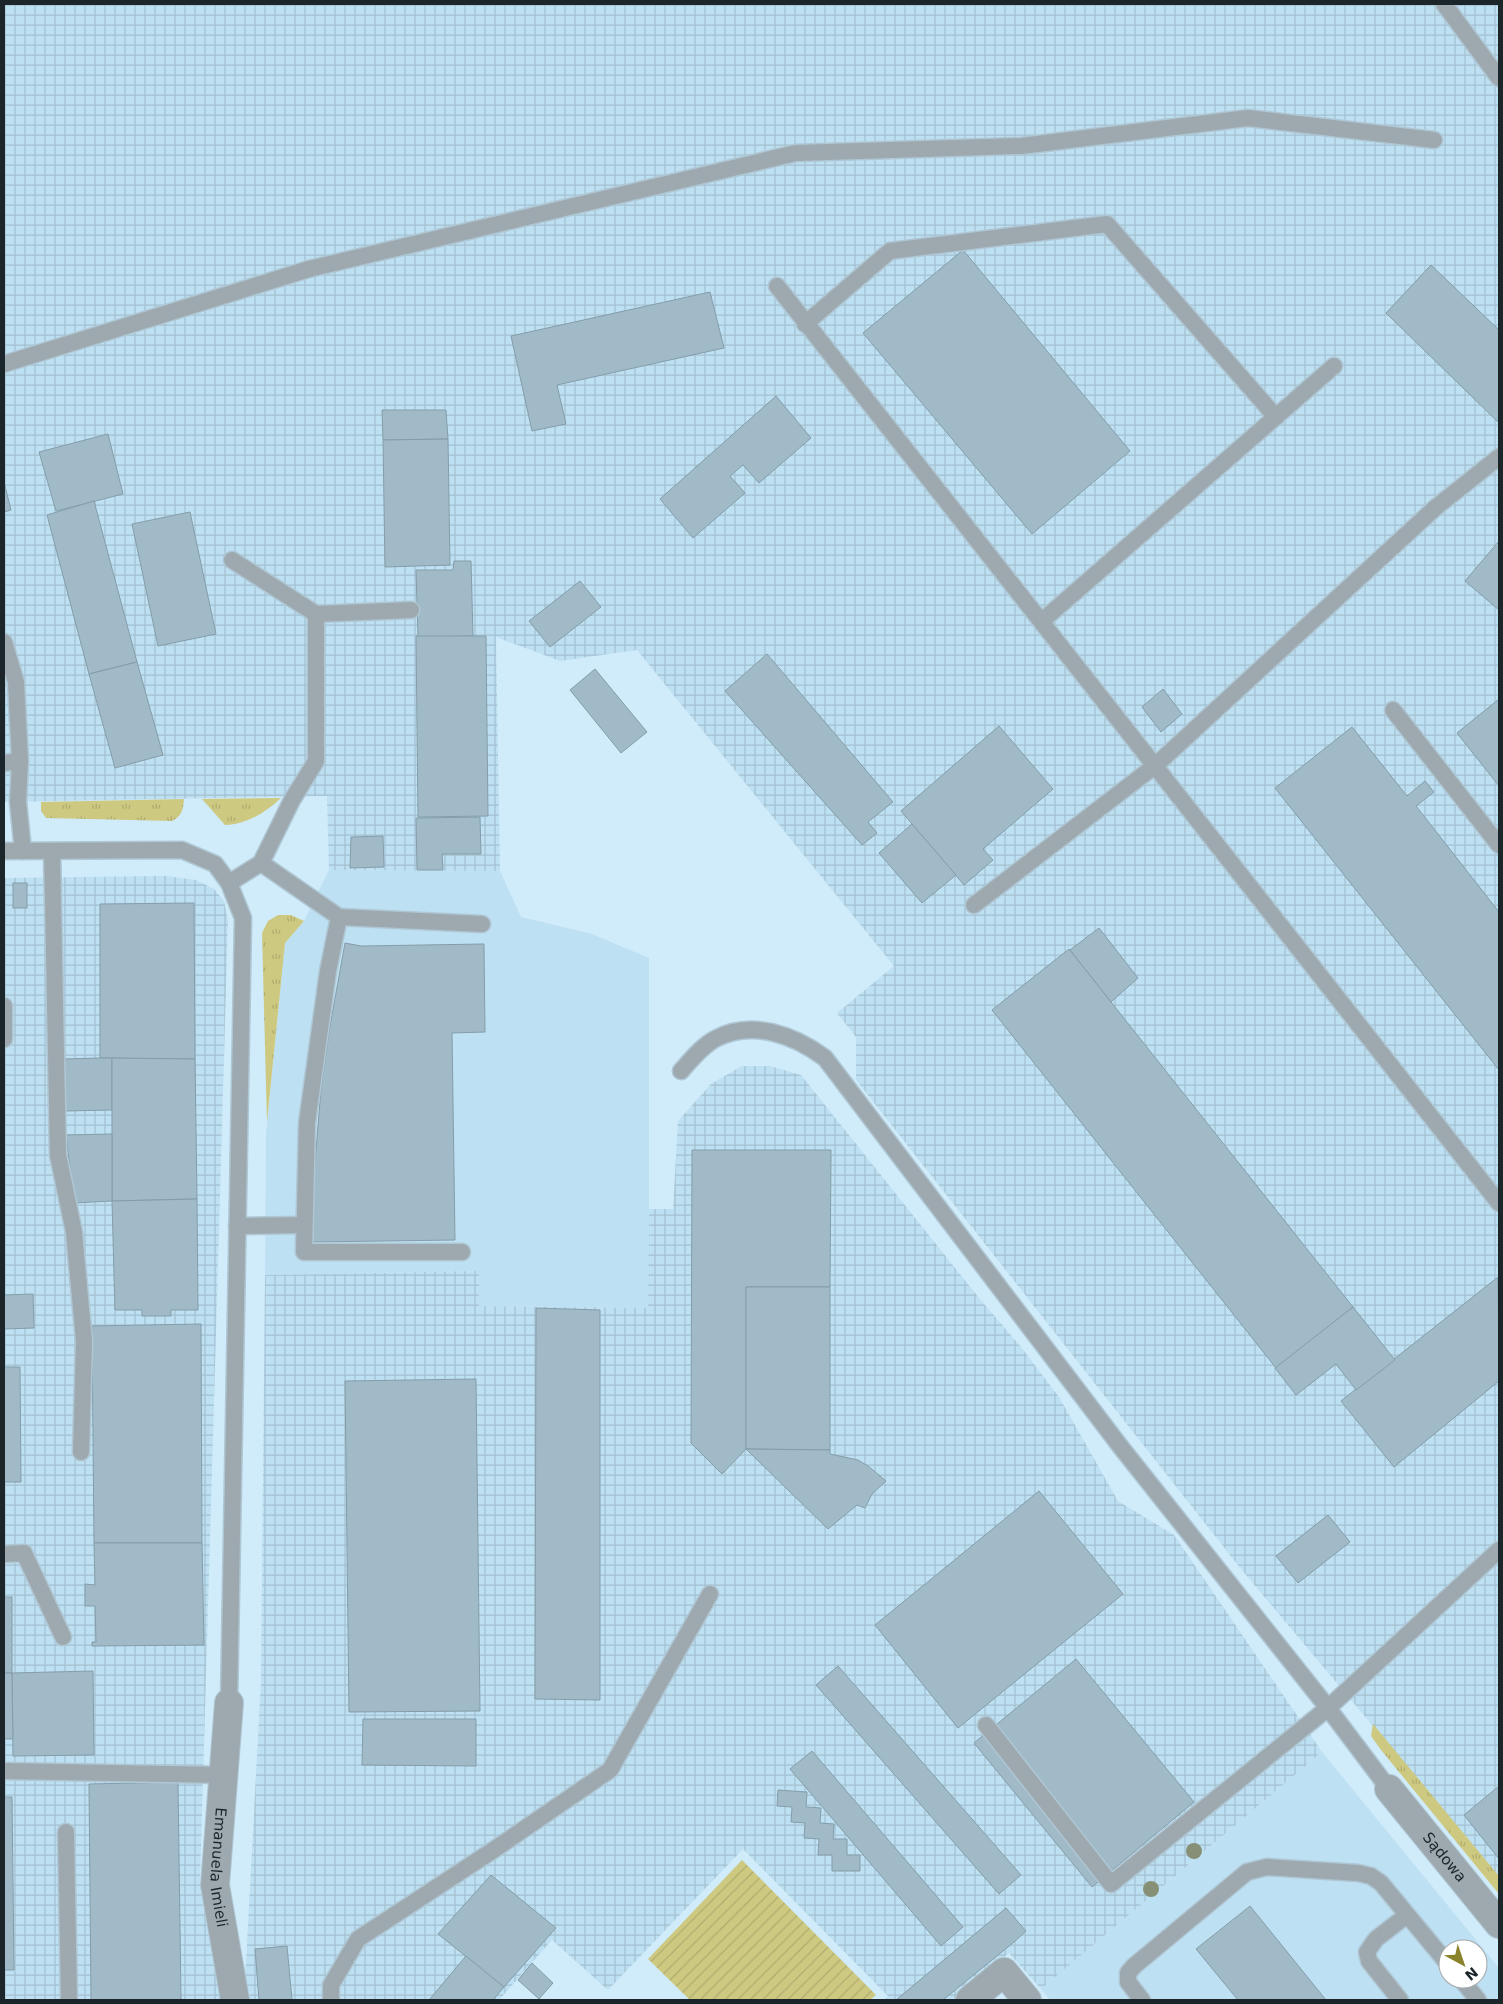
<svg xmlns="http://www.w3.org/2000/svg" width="1503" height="2004" viewBox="0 0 1503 2004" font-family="'DejaVu Sans',sans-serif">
  <defs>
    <pattern id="industrial-grid" width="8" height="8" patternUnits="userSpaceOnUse" patternTransform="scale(1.25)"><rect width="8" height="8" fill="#bee0f3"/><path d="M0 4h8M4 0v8" fill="none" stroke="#a3c0d0"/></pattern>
    <pattern id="grass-tufts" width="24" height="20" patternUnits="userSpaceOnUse" patternTransform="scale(1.25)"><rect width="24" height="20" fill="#cec980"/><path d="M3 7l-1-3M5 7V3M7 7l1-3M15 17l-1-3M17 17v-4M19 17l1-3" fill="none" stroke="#b0ac6f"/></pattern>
    <pattern id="garden-furrows" width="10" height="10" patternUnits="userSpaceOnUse" patternTransform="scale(1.25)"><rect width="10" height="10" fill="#cec980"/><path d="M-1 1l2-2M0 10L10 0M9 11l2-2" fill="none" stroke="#b0ac6f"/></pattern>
  </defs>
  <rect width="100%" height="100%" fill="#d0ebf9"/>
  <g fill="#bee0f3" fill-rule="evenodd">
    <polygon points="329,870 500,871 521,917 592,934 649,958 649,1308 478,1306 478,1271 265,1275 266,1134 285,943 304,921"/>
    <path d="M1322 1752 1499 1968V2000H1050L1041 1989ZM1448 1949H1478V1979H1448Z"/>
  </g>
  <g fill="url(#industrial-grid)">
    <polygon points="4,4 1499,4 1499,1876 1241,1569 856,1080 856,1037 837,1013 894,966 637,650 560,661 496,637 500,871 329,870 327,796 4,802"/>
    <polygon points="166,876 196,880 214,889 224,901 228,920 200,1882 223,2000 4,2000 4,878"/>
    <polygon points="742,1066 770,1066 801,1075 979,1298 1021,1347 1059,1397 1118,1501 1174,1535 1322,1752 1041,1989 1009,1953 953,2000 884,2000 888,1996 743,1849 608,1990 552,1940 499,2000 244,2000 261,1681 265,1275 479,1271 479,1306 648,1308 649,1209 673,1209 678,1121 711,1084"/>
  </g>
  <g fill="url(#grass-tufts)">
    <path d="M281 798C266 812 246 825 225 825L202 799Z"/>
    <path d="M184 799C183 810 182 816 172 821L46 818 41 811V802Z"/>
    <polygon points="278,915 291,915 304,921 285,943 267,1122 262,933 268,921"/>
    <polygon points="1373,1724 1499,1876 1499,1894 1381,1750 1371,1736"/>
  </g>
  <polygon fill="url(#garden-furrows)" points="742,1860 876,1995 870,2000 690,2000 648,1959"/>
  <g fill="#a1bac8" stroke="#849daa">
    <polygon points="963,250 1130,451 1032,534 863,333"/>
    <polygon points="1431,265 1499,330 1499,423 1386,313"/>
    <polygon points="710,292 724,348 557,385 566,424 532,431 511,336"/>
    <polygon points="776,396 811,438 759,483 743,465 730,476 745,493 693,538 660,499"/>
    <polygon points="382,410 446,410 448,439 383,440"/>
    <polygon points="108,434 123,494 56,511 39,452"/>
    <polygon points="448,439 450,565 385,567 383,440"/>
    <polygon points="4,482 11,510 4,512"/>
    <polygon points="94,501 137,662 89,674 47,515"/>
    <polygon points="190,512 216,634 158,646 132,524"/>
    <polygon points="1499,541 1499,610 1465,581"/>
    <polygon points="454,561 471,561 473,636 418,637 416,570 453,570"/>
    <polygon points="580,581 601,607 550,647 529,621"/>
    <polygon points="416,636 486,636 488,816 418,817"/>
    <polygon points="767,654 893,802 868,822 877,833 862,845 725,691"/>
    <polygon points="137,662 163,755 115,768 89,674"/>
    <polygon points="595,669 647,732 621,753 570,690"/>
    <polygon points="1163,689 1182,714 1161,732 1142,707"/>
    <polygon points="1499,699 1499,786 1457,733"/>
    <polygon points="999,726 1053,789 983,849 993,860 964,885 901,811"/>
    <polygon points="1352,727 1407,796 1425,781 1434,792 1416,806 1499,912 1499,1070 1275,788"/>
    <polygon points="480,817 481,854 442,854 443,870 417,870 416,818"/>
    <polygon points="912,824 956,875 922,903 879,853"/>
    <polygon points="383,836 384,867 350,868 351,837"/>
    <rect x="13" y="883" width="14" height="25"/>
    <polygon points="194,903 195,1059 100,1058 100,904"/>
    <polygon points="1099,928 1138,978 1111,1002 1070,950"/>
    <polygon points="345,943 361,946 484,944 485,1032 452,1033 455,1240 312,1242 314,1175 321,1089 329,1032"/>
    <polygon points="1069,949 1353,1307 1276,1368 992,1010"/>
    <polygon points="100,1058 112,1058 112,1110 65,1111 64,1059"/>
    <polygon points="112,1058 195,1059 197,1199 112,1201"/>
    <polygon points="112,1134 112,1201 74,1203 66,1135"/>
    <polygon points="692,1150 831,1150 830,1287 746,1287 746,1449 722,1474 691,1443"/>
    <polygon points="197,1199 198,1310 171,1310 171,1316 142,1316 142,1310 115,1310 112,1201"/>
    <polygon points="1498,1277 1499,1381 1394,1467 1341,1401"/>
    <polygon points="746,1287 830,1287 830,1450 746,1449"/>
    <polygon points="33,1294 34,1328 4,1329 4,1295"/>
    <polygon points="1353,1307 1395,1360 1356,1390 1336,1364 1296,1395 1275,1368"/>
    <polygon points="536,1308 600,1310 600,1700 535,1699"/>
    <polygon points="201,1324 202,1543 94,1543 92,1326"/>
    <polygon points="4,1367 20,1367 21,1482 4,1482"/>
    <polygon points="476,1379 480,1711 349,1712 345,1381"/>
    <polygon points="746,1449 830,1450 830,1454 858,1460 868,1466 886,1481 872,1494 865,1508 857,1505 828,1529"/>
    <polygon points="1039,1491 1123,1594 958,1728 875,1625"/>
    <polygon points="1328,1515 1350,1542 1298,1583 1276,1556"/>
    <polygon points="94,1543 202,1543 204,1645 92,1646 92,1642 96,1642 95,1606 85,1606 85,1584 95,1585"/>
    <rect x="4" y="1597" width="8" height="76"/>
    <polygon points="1076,1659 1194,1802 1092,1887 974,1743"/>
    <polygon points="838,1666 1021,1875 999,1894 816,1685"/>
    <polygon points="93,1671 94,1755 13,1756 12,1673"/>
    <polygon points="4,1673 12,1673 13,1739 4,1739"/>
    <polygon points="363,1719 476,1719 476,1766 362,1765"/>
    <polygon points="812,1751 963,1927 941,1946 790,1769"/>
    <polygon points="178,1782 181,2000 91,2000 89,1784"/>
    <polygon points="1499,1786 1499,1859 1464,1815"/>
    <polygon points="778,1790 807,1792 806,1807 821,1808 820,1823 834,1824 833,1839 847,1839 847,1855 860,1855 860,1871 832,1871 832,1855 818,1855 819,1839 804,1838 805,1823 791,1822 792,1807 777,1806"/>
    <polygon points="4,1797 12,1797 14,1970 4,1970"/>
    <polygon points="491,1875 556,1928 504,1987 438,1934"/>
    <polygon points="1250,1906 1326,2000 1238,2000 1196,1949"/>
    <polygon points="1006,1908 1026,1931 1014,1942 943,2000 896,2000"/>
    <polygon points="287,1946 292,2000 259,2000 255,1949"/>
    <polygon points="466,1956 504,1987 493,2000 429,2000"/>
    <polygon points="532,1963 553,1983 539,1999 518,1980"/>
  </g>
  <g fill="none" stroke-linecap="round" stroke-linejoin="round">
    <g stroke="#afc7d4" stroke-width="19">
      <g id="service">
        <polyline points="1444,4 1499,78"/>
        <polyline points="777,286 1499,1203"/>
        <polyline points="805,324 890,251 1107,224 1276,417"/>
        <polyline points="4,364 309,269 796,153 1021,146 1248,118 1434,140"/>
        <polyline points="232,560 316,614 411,610"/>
        <polyline points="1042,621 1334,366"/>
        <polyline points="4,642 16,682 20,761 18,802 23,851"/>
        <polyline points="1393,710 1499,845"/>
        <polyline points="4,763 20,761"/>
        <polyline points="4,851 182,850 215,864 229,883 243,918 229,1703"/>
        <polyline points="52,851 58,1155 74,1232 84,1341 81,1452"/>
        <polyline points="261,863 339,917 328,971 307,1123 304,1252 462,1252"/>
        <polyline points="229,883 261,863 292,800 316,761 316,614"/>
        <polyline points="974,905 1156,765 1435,508 1499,457"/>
        <polyline points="339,917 482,924"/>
        <polyline points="4,1006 4,1039"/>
        <path d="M681 1071C691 1060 702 1046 715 1039 752 1019 794 1035 825 1058L1120 1446 1328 1708 1389 1789"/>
        <polyline points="237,1226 304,1225"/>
        <polyline points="4,1554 24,1553 63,1637"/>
        <polyline points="986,1725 1111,1884 1328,1708 1499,1550"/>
        <polyline points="4,1771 223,1775"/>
        <polyline points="66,1832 69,2000"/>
        <polyline points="1461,1979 1478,2000"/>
        <polyline points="331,2000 331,1985 358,1939 495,1849 610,1770 710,1594"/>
        <polyline points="1142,2000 1128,1982 1128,1973 1134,1966 1247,1872 1267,1867 1358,1873 1371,1876 1381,1883 1448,1964"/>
        <polyline points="1400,2000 1369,1961 1367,1952 1376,1939 1407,1915"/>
      </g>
    </g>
    <g stroke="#afc7d4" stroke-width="30">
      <g id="minor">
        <path id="s1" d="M229 1703 215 1885 235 2000"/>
        <path id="s2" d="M1389 1789 1499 1924"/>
        <polyline points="970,2000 1004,1972 1027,2000"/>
      </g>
    </g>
    <use href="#service" stroke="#9ea9af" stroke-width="16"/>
    <use href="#minor" stroke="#9ea9af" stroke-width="28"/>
  </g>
  <g fill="#879076">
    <circle cx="1194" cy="1851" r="8"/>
    <circle cx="1151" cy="1889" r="8"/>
  </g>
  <g text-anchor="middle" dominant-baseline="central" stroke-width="5" stroke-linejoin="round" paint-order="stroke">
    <g font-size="15" fill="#1b252a" stroke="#fff">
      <text stroke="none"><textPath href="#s2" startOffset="88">Sądowa</textPath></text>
      <text stroke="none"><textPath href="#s1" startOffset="165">Emanuela Imieli</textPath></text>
    </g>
  </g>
  <rect width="1503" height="2004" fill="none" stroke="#1b252a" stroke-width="10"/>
  <g transform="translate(1463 1964) rotate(140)"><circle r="24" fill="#ffffff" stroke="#a4a8aa"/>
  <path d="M0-4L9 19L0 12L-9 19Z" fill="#8a832b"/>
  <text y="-8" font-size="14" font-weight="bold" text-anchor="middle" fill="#1b252a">N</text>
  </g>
</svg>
